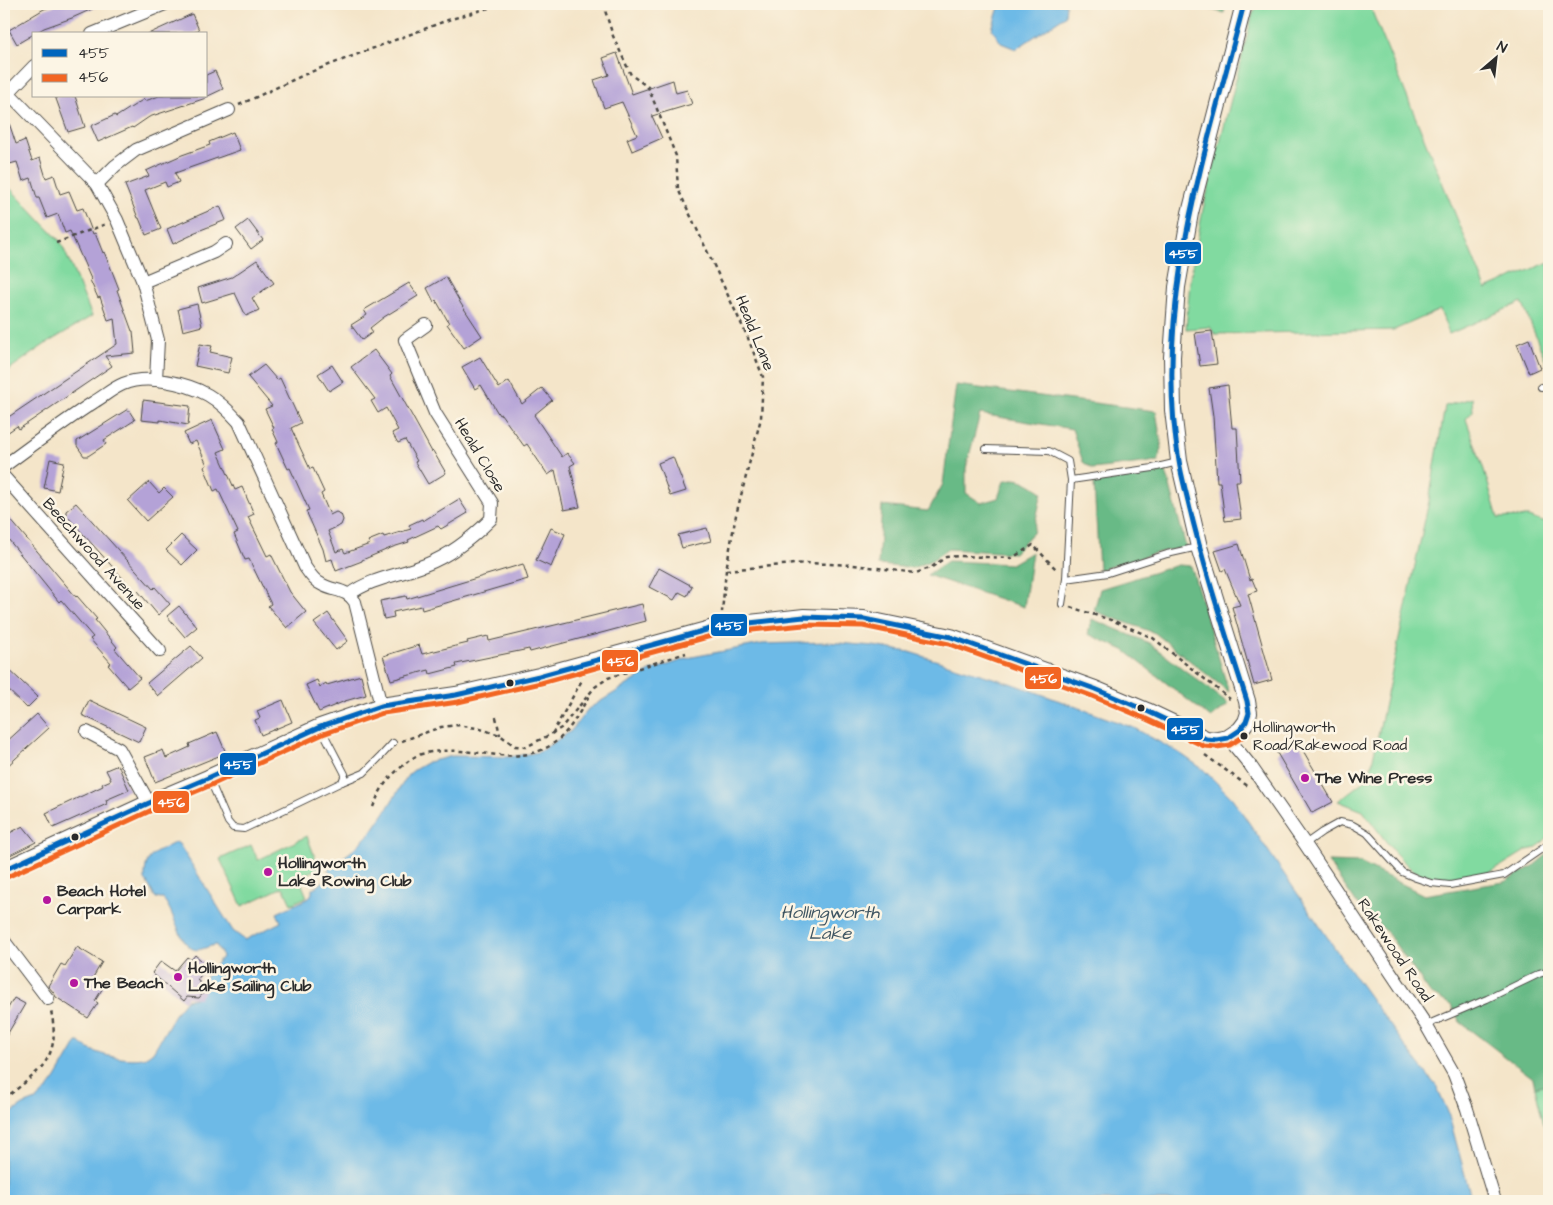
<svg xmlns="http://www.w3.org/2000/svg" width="1553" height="1205" viewBox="0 0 1553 1205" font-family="'Architects Daughter',sans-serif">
  <rect width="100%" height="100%" fill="#fcf5e5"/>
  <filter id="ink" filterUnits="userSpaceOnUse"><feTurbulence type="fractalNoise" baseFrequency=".02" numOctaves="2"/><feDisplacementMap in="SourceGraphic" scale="10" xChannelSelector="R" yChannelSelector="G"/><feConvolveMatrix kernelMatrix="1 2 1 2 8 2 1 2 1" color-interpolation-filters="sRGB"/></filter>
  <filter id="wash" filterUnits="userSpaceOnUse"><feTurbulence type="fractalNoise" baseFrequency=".0096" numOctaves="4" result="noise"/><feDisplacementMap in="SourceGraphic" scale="20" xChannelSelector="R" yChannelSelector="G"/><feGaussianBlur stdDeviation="1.12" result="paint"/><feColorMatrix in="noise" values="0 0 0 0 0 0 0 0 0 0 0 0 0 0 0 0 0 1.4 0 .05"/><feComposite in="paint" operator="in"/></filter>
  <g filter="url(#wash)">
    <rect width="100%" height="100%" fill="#f4e5c9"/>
    <g fill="#81daa0" stroke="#568266">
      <polygon points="1259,4 1369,4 1486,289 1549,262 1549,369 1522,302 1449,334 1440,310 1394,330 1215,334 1210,327 1186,329 1190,281 1203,209 1253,13"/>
      <polygon points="4,182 61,242 92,316 44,345 4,373"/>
      <polygon points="1472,398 1473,411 1466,419 1484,470 1498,518 1528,517 1549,524 1549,836 1537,848 1527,850 1491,872 1459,880 1428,877 1411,869 1394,852 1363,811 1338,801 1369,777 1429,501 1445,406"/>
      <polygon points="307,836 319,868 299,877 307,897 291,904 283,887 242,906 220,859 251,845 258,860"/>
      <polygon points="1549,1083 1549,1146 1535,1087"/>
    </g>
    <g fill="#68ba86" stroke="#4a7258">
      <polygon points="1190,4 1226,4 1224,13"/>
      <path d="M956 385 1156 411 1162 448 1158 461 1093 469 1083 462 1072 429 980 414 966 468V493L981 503 998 498 1004 481C1018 475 1030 484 1042 492L1033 533 1014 553 948 549 932 560 913 568 878 565 882 506 928 511 943 484Z"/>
      <polygon points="1166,471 1186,547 1156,553 1099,570 1094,483"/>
      <polygon points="1032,552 1024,607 927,575 948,561 1011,564"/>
      <polygon points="1178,565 1191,566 1229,692 1155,633 1094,611 1100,589"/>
      <polygon points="1092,619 1149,643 1229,704 1211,718 1124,650 1088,634"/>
      <polygon points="1549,853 1549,1083 1535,1087 1533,1078 1460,1022 1451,1005 1430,993 1386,931 1357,904 1328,862 1360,863 1424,895 1504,882 1532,867"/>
    </g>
    <g fill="#6dbae7" stroke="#4c7289">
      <polygon points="1000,4 1066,4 1065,16 1016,49 1001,43 992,29"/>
      <path d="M827 642 873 646 909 652 1019 686 1134 728 1181 754 1204 770 1232 798 1345 963 1408 1050 1437 1087 1448 1112 1472 1201H4V1118L23 1105 36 1100 47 1090 56 1078 77 1042H80C91 1055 126 1061 143 1058 147 1057 150 1054 153 1052L177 1011 186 1000 195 998 198 995 199 985 222 957 221 953 216 945C209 945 200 952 193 949 179 943 174 910 163 899 161 899 157 899 155 897 154 896 148 883 145 880 144 853 155 854 176 842L179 844 233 931 245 940 281 922 277 913 309 898 312 893V889L332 876 328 869 353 850 372 831 385 812 408 775 414 770 428 762 453 756 510 757 539 752 571 731 588 709 650 671 692 657 762 644Z"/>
    </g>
    <g id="blocks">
      <g fill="#b4a2d7">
        <polygon points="59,4 103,4 72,18 44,28 17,44 9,30 44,9"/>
        <polygon points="192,14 199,30 192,34 148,34"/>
        <polygon points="617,53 632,94 673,80 676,93 687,90 692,104 652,116 662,138 632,151 627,139 637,135 622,102 604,108 594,80 609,75 603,58"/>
        <polygon points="215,71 223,89 206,97 206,75"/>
        <polygon points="55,96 75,96 85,127 68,132"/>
        <polygon points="159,96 205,96 206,98 149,117 133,128 132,127 98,142 91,126 115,115 116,117 144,99 145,101"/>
        <polygon points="6,114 16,144 25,140 32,161 40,158 46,178 54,175 60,194 69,191 77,210 83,208 93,234 95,233 103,253 104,252 110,266 119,289 117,290 132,331 133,331 135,353 105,356 112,366 19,429 17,426 4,435 4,420 117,344 114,318 108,320 100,297 98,298 90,280 91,279 70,231 65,233 58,214 47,218 39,198 37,198 31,178 23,181 17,162 6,165 4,159 4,115"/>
        <polygon points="233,132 240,150 175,173 179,182 167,187 165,182 145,190 161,229 146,235 139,218 138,218 125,185 149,176 146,171 182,155 210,145 209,142"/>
        <polygon points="220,206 226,220 193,233 194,234 173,244 167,229"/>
        <polygon points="248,220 263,240 251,249 236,229"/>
        <polygon points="257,260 274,283 252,298 259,310 246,316 235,293 202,303 198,288 232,277"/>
        <polygon points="446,277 461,304 482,336 464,348 447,324 449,323 436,300 434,302 427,288"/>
        <polygon points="409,283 418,296 384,317 370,328 373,332 362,340 351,325 367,315 364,310"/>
        <polygon points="197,304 202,326 183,331 178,309"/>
        <polygon points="1212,331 1217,364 1200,366 1195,333"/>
        <polygon points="1529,339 1540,368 1529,373 1517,344"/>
        <polygon points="200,344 212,346 210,352 232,357 228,373 195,366"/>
        <polygon points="374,350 392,374 390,376 432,452 433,451 446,473 428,484 415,462 417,461 405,440 398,443 392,433 398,430 386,408 378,413 371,401 375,399 351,367"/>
        <polygon points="480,357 499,388 509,381 522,404 542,388 552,400 534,415 562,457 567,453 575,463 570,466 580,507 564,510 555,470 548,475 527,444 524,446 501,414 499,415 481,385 475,389 462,367"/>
        <polygon points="264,365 277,380 280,378 301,423 291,428 310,469 313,468 324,492 321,494 330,515 336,512 341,514 343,520 341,525 328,531 336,552 343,549 345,553 370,544 368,541 383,535 384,537 411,529 409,525 422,519 423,521 459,499 468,513 441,529 438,526 408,540 409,542 393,547 362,560 362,561 336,571 332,559 326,561 323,549 306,511 309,510 290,468 288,469 276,443 278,442 272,429 274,428 265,409 272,406 248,377"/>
        <polygon points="332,365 343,382 329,391 318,374"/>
        <polygon points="1228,385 1232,428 1237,428 1240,481 1236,481 1241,519 1225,521 1220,482 1217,482 1213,416 1209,388"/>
        <polygon points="143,400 190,406 188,425 160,420 160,422 141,420"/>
        <polygon points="128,409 135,420 104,440 106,444 88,456 84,456 77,446 77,441"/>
        <polygon points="212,420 225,449 218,452 235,490 242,487 254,514 248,517 267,556 271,554 290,592 306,612 287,628 268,606 271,604 249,559 245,560 234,534 238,532 218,489 214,491 204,467 207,465 196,441 189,444 184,433"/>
        <polygon points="673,457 686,491 670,496 658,463"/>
        <polygon points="50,459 64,462 58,491 44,488"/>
        <polygon points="149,482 159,493 164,488 173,497 146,521 128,501"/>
        <polygon points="76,503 153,589 155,587 170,604 158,615 138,591 136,593 66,515 66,511"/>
        <polygon points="4,512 76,597 77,596 97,619 95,620 117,647 115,649 140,678 128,688 108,665 111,663 90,639 93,637 61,600 59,602 4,534"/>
        <polygon points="551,528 565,534 551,567 536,560"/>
        <polygon points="707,528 711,541 682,548 678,535"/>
        <polygon points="181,535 197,550 182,565 166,550"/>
        <polygon points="1239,544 1250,580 1252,579 1257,591 1248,594 1272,680 1254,685 1232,607 1240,605 1225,569 1222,571 1215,551"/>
        <polygon points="523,564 528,579 422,610 421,606 393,612 394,617 384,619 380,601 406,596 407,599"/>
        <polygon points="659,568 692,586 687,596 679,592 674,600 649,587"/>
        <polygon points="642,604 646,621 530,652 529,649 456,664 457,667 430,674 429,670 391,680 383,656 419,645 422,654 468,643 467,641 488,636 489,641"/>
        <polygon points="179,606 197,627 185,637 167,616"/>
        <polygon points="328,613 348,641 336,650 314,623"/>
        <polygon points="191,646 202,658 158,696 147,683"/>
        <polygon points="4,665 38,697 27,708 4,686"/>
        <polygon points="361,675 366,695 345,701 319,712 306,685 317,680 320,687 326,683 327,685"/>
        <polygon points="89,700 146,727 139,742 82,715"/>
        <polygon points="283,700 292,722 261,735 255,720 260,718 257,711"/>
        <polygon points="37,714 49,728 4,769 4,744"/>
        <polygon points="217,732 226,753 155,782 145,757 163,750 166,758 190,747 189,744"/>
        <polygon points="1298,742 1333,802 1312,813 1277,753"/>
        <polygon points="118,765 129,790 106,800 107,804 53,828 46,813 103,786 102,784 111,780 106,770"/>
        <polygon points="23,826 36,842 4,858 4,836"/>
        <polygon points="77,947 102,962 92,979 104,986 95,1001 98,1003 88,1018 56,997 54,993 48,986 61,964 65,966"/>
        <polygon points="195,955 208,966 197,980 203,985 205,991 199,998 187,997 184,1001 152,973 161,961 175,971 187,957 191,960"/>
        <polygon points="14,998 25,1004 4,1040 4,1015"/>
      </g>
    </g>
  </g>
  <g filter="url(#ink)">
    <use href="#blocks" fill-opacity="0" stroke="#494743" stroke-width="1"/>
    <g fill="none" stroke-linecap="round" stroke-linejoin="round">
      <g stroke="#494743" stroke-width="8">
        <g id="service">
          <polyline points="1541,387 1549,386"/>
          <polyline points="986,449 1049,451 1068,461 1071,480 1066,579 1062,604"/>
          <polyline points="1071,480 1153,468 1178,462"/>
          <polyline points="1066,579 1108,573 1167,554 1198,547"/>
          <polyline points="209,778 228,822 233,828 244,829 342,782 345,774 321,728"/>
          <polyline points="342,782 364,773 381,756 393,743"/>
          <polyline points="1305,844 1322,832 1340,822 1353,825 1367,833 1402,872 1416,878 1431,883 1450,885 1504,875 1549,844"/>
          <polyline points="1426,1025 1487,999 1539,974 1549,971"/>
        </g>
      </g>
      <g stroke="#494743" stroke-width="14">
        <g id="minor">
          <polyline points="92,34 165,4"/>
          <polyline points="4,88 97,184 117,220 143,282 158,340 156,380"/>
          <polyline points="8,93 34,66"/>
          <polyline points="97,184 115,166 136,150 229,110"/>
          <polyline points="143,282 214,252 226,244"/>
          <path d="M4 466C33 445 63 422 94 402 103 397 113 388 123 384 146 374 187 383 208 395 220 402 230 412 239 422L305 567C309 573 314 581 321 584 334 592 346 588 355 602L381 706"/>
          <polyline points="4,477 160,651"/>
          <path d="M350 594C371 578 401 575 425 565 451 555 472 538 491 519L492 503 435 413 405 340 426 325"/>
          <polyline points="87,732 119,749 149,803"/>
          <polyline points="1228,738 1250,765 1305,844 1426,1025 1454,1074 1467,1109 1495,1201"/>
          <polyline points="4,941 48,999"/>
        </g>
      </g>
      <g stroke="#494743" stroke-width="18">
        <polyline id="secondary" points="4,870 149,803 208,778 320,727 381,706 456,695 539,676 721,626 804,617 864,619 951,637 1095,689 1147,711 1206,739 1217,740 1228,738 1240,730 1246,722 1249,713 1247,701 1199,547 1179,461 1173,410 1172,357 1177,287 1190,213 1244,4"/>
      </g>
      <g stroke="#494743" stroke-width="2.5" stroke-dasharray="4 4" stroke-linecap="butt">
        <polyline points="603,4 613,36 631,75 648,87 676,156 678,189 748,338 763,377 761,418 736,515 726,570 722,612"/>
        <polyline points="239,105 308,73 448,20 502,4"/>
        <polyline points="56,243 106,224"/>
        <polyline points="726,570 806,563 853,565 916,573 932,567 946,557 959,556 1012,558 1033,545 1056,569"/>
        <polyline points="1070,607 1114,621 1153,638 1230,699"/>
        <polyline points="496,717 500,735"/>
        <polyline points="552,734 582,680"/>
        <polyline points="402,741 441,727 457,725 477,728 500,735 515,746 526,747 551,734 561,728 595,687 608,678 686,653"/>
        <polyline points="1205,755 1249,787"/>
        <path d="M373 807C381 788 387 778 404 765 407 762 412 758 416 756 427 751 449 750 461 751 489 753 518 761 544 749 567 738 578 715 590 694"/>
        <path d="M4 1099C38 1072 62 1060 51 1011"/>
      </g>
      <use href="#service" stroke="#fff" stroke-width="6"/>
      <use href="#minor" stroke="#fff" stroke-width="12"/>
      <use href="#secondary" stroke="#fff" stroke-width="16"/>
      <g stroke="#fcf5e5" stroke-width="9">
        <path id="bus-1" d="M4 870 149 803 208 778 320 727 381 706 456 695 539 676 721 626 804 617 864 619 951 637 1095 689 1147 711 1206 739 1217 740 1228 738 1240 730 1246 722 1249 713 1247 701C1226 635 1204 569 1188 501 1185 488 1181 474 1179 461 1152 307 1206 152 1244 4"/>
      </g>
      <g stroke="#fcf5e5" stroke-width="9">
        <polyline id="bus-2" points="7,877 152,810 211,785 323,734 383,713 458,702 541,683 722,633 804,625 863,626 949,644 1092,696 1144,718 1204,746 1217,747 1230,745 1244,736"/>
      </g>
      <use href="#bus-1" stroke="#0065bd" stroke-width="5"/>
      <use href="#bus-2" stroke="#f26522" stroke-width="5"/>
    </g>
  </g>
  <g fill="#2b2b2b" stroke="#fcf5e5" stroke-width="2">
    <circle cx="510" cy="683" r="4.5"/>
    <circle cx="1141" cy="708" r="4.5"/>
    <circle cx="1244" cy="736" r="4.5"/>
    <circle cx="75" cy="837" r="4.5"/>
  </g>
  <g fill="#b5179e" stroke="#fcf5e5" stroke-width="2">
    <circle cx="1305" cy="778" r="5"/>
    <circle cx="268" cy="872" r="5"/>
    <circle cx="47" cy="900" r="5"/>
    <circle cx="178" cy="977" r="5"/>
    <circle cx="74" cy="983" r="5"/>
  </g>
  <g text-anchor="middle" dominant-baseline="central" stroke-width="5" stroke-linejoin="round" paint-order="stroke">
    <g font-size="15" fill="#2b2b2b" stroke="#fcf5e5" text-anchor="start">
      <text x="1253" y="727">Hollingworth<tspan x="1253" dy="18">Road/Rakewood Road</tspan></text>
    </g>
    <g font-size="16" fill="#2b2b2b" stroke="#fcf5e5">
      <text transform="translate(755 333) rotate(68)">Heald Lane</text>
      <text transform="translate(480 455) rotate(59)">Heald Close</text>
      <text transform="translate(94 554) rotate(48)">Beechwood Avenue</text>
      <text transform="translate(1395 950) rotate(56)">Rakewood Road</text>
    </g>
    <g font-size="16" font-weight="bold" fill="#2b2b2b" stroke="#fcf5e5" text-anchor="start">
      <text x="1315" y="778">The Wine Press</text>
      <text x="278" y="863">Hollingworth<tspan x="278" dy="18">Lake Rowing Club</tspan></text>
      <text x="57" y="891">Beach Hotel<tspan x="57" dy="18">Carpark</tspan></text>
      <text x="188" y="968">Hollingworth<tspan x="188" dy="18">Lake Sailing Club</tspan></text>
      <text x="84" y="983">The Beach</text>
    </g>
    <g font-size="18" font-style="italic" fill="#3f5663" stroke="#fcf5e5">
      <text x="830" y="912">Hollingworth<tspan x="830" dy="21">Lake</tspan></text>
    </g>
  </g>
  <g stroke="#fcf5e5" stroke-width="2">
    <rect x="1164" y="241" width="38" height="24" rx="5" fill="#0065bd"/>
    <rect x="710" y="613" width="38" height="24" rx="5" fill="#0065bd"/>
    <rect x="601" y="649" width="38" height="24" rx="5" fill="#f26522"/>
    <rect x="1024" y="666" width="38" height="24" rx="5" fill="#f26522"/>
    <rect x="1166" y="717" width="38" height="24" rx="5" fill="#0065bd"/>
    <rect x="219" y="752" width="38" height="24" rx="5" fill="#0065bd"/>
    <rect x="152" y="790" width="38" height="24" rx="5" fill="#f26522"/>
  </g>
  <g font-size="14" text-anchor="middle" font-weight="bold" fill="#fff">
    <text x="1183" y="258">455</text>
    <text x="729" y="630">455</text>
    <text x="620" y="666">456</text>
    <text x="1043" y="683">456</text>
    <text x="1185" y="734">455</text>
    <text x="238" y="769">455</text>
    <text x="171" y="807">456</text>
  </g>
  <rect width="1553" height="1205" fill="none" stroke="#fcf5e5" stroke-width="20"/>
  <rect x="32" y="32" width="175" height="65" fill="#fcf5e5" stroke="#a8a49b"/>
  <rect x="42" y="49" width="25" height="8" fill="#0065bd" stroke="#a8a49b"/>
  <text x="78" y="58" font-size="15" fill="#2b2b2b">455</text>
  <rect x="42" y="74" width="25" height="8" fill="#f26522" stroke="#a8a49b"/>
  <text x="78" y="82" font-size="15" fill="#2b2b2b">456</text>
  <g transform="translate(1496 58) rotate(28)" stroke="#fcf5e5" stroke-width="4" paint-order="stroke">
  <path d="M0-4L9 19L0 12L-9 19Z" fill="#2b2b2b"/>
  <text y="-8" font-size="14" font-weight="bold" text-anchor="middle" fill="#2b2b2b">N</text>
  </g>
</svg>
